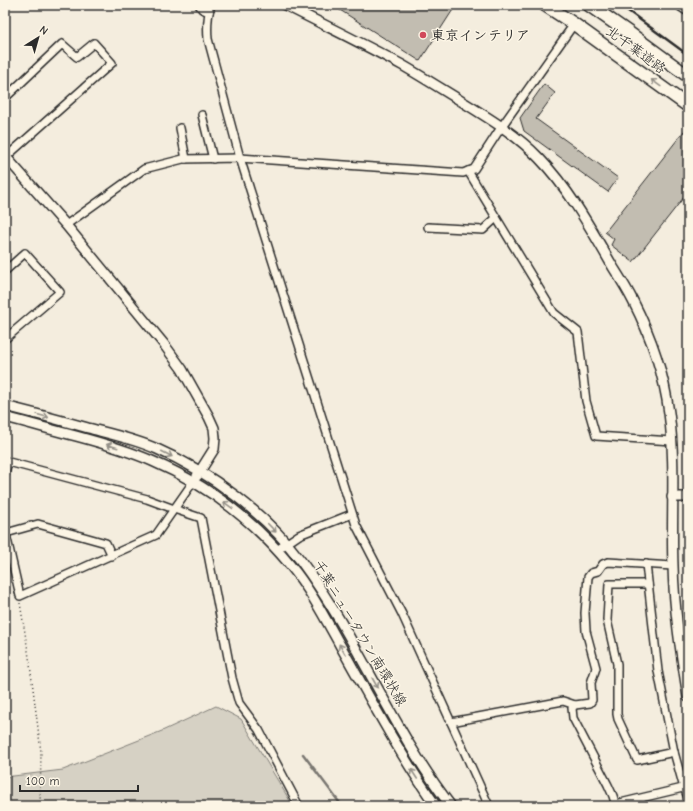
<svg xmlns="http://www.w3.org/2000/svg" width="693" height="811" viewBox="0 0 693 811" font-family="'Comic Neue','Klee One',sans-serif">
  <rect width="100%" height="100%" fill="#f4edde"/>
  <filter id="ink" filterUnits="userSpaceOnUse"><feTurbulence type="fractalNoise" baseFrequency=".025" numOctaves="2"/><feDisplacementMap in="SourceGraphic" scale="8" xChannelSelector="R" yChannelSelector="G"/><feConvolveMatrix kernelMatrix="1 2 1 2 8 2 1 2 1" color-interpolation-filters="sRGB"/></filter>
  <g filter="url(#ink)">
    <polygon fill="#d6d1c4" stroke="#807e78" points="216,706 241,719 293,806 5,806 5,777 63,770 162,731"/>
    <g fill="none" stroke-linecap="round" stroke-linejoin="round">
      <polyline stroke="#7a7771" stroke-width="2.5" points="303,754 342,806"/>
    </g>
    <g fill="#c2bdb1" stroke="#2b2b2b">
      <polygon points="332,5 456,5 420,61"/>
      <polygon points="544,84 555,93 536,119 618,178 608,192 524,131 520,118"/>
      <polygon points="688,126 688,192 633,262 611,245 614,239 605,232"/>
    </g>
    <g fill="none" stroke-linecap="round" stroke-linejoin="round">
      <g stroke="#2b2b2b" stroke-width="10">
        <g id="street">
          <polyline points="199,5 202,9 209,12"/>
          <path d="M211 5C207 17 207 27 208 39L240 158 356 525 402 614 489 806"/>
          <polyline points="5,98 62,44 77,57 94,43 112,63 6,157"/>
          <polyline points="202,115 213,159"/>
          <polyline points="180,128 186,159"/>
          <polyline points="468,171 554,313 578,332 586,401 596,436 672,441"/>
          <polyline points="66,225 144,169 183,159 240,158 463,173 474,169 502,126 574,24"/>
          <polyline points="428,227 483,230 496,218"/>
          <polyline points="5,271 25,253 60,292 5,339"/>
          <polyline points="5,461 147,499 174,509 201,518 232,678 239,703 259,730 299,806"/>
          <polyline points="5,474 8,462"/>
          <polyline points="5,530 20,596 156,535 193,482"/>
          <polyline points="6,533 38,524 106,543 112,556"/>
          <polyline points="277,550 299,535 352,514"/>
          <polyline points="646,564 658,671 674,752 684,788 688,797"/>
          <polyline points="648,584 609,584 607,620 617,664 617,714 618,719 637,760 674,752"/>
          <polyline points="679,643 688,642"/>
          <polyline points="451,722 563,701 575,705"/>
          <polyline points="616,804 687,787"/>
          <polyline points="616,806 613,796 608,785 573,718 572,708 575,705 590,703 592,700 591,683 596,668 586,631 585,613 588,577 591,573 598,571 603,564 608,562 673,566"/>
        </g>
      </g>
      <g stroke="#2b2b2b" stroke-width="12">
        <g id="secondary">
          <path d="M285 5C324 25 364 44 402 65 421 76 440 88 458 99 487 117 516 134 539 158 570 190 591 229 613 267 620 278 627 289 633 301 651 336 664 374 669 413 676 464 671 515 673 566 674 610 681 653 688 697"/>
          <polyline points="5,156 66,225 163,343 182,369 209,417 214,428 215,438 214,449 197,476"/>
          <path d="M5 406C33 413 60 420 88 428 111 434 135 439 157 449 210 472 266 514 301 561 358 638 392 730 451 806"/>
          <path d="M5 417C29 423 52 430 76 436 102 443 127 450 152 461 206 484 253 520 290 565 310 589 325 618 340 645 371 700 400 755 436 806"/>
          <polyline points="672,497 688,497"/>
        </g>
      </g>
      <g stroke="#2b2b2b" stroke-width="15">
        <g id="highway">
          <polyline points="545,5 574,24 688,106"/>
          <polyline points="589,5 629,33 688,76"/>
          <polyline points="682,5 688,9"/>
        </g>
      </g>
      <polyline stroke="#2b2b2b" stroke-width="1.5" stroke-dasharray="1 3" stroke-linecap="butt" points="20,603 29,657 41,752 40,806"/>
      <use href="#street" stroke="#fcf5e5" stroke-width="7"/>
      <use href="#secondary" stroke="#fcf5e5" stroke-width="9"/>
      <use href="#highway" stroke="#fcf5e5" stroke-width="12"/>
      <polyline stroke="#2b2b2b" stroke-width="2.5" points="620,5 688,55"/>
    </g>
    <defs><path id="oneway-shaft" d="M-6 0H5M1.5-3L5.5 0L1.5 3" fill="none" stroke-width="1.6" stroke-linecap="round" stroke-linejoin="round"/></defs>
    <g stroke="#949088">
      <use href="#oneway-shaft" transform="translate(656 83) rotate(-144)"/>
      <use href="#oneway-shaft" transform="translate(43 416) rotate(15)"/>
      <use href="#oneway-shaft" transform="translate(112 446) rotate(-164)"/>
      <use href="#oneway-shaft" transform="translate(167 454) rotate(27)"/>
      <use href="#oneway-shaft" transform="translate(228 505) rotate(-144)"/>
      <use href="#oneway-shaft" transform="translate(272 528) rotate(46)"/>
      <use href="#oneway-shaft" transform="translate(342 649) rotate(-120)"/>
      <use href="#oneway-shaft" transform="translate(375 683) rotate(61)"/>
      <use href="#oneway-shaft" transform="translate(414 774) rotate(-123)"/>
    </g>
  </g>
  <circle fill="#d1495b" stroke="#fcf5e5" stroke-width="1.5" cx="423" cy="35" r="4"/>
  <g text-anchor="middle" dominant-baseline="central" stroke-width="3" stroke-linejoin="round" paint-order="stroke">
    <g font-size="14" font-weight="bold" fill="#2b2b2b" stroke="#fcf5e5" text-anchor="start">
      <text x="431" y="35">東京インテリア</text>
    </g>
    <g font-size="14" fill="#2b2b2b" stroke="#fcf5e5">
      <text transform="translate(636 50) rotate(36)">北千葉道路</text>
      <text transform="translate(360 633) rotate(59)">千葉ニュータウン南環状線</text>
    </g>
  </g>
  <rect width="693" height="811" fill="none" stroke="#fcf5e5" stroke-width="20"/>
  <rect x="10" y="10" width="673" height="791" fill="none" stroke="#2b2b2b" stroke-width="1.5" filter="url(#ink)"/>
  <g transform="translate(38 38) rotate(37)" stroke="#fcf5e5" stroke-width="3" paint-order="stroke">
  <path d="M0-3L7 15L0 10L-7 15Z" fill="#2b2b2b"/>
  <text y="-6" font-size="11" font-weight="bold" text-anchor="middle" fill="#2b2b2b">N</text>
  </g>
  <path d="M20 785v6h118v-6" fill="none" stroke="#2b2b2b" stroke-width="2"/>
  <text x="26" y="785" font-size="12" fill="#2b2b2b" stroke="#fcf5e5" stroke-width="3" paint-order="stroke">100 m</text>
</svg>
